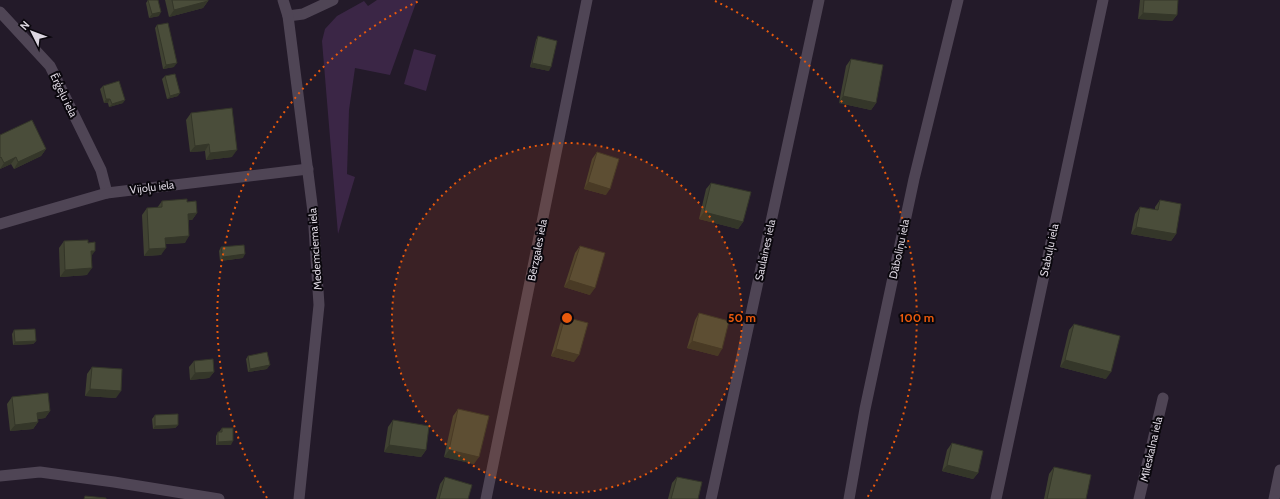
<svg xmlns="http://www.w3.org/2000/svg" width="1280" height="499" viewBox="0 0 1280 499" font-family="Cabin,sans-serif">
  <rect width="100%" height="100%" fill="#231a29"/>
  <g fill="#3b2646">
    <polygon points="377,0 417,0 390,75 355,68 349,110 347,174 355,177 338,234 322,41 325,29 337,16 364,1 368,6"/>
    <polygon points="414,49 436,55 426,91 404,84"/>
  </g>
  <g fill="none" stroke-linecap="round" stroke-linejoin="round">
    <g stroke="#4f4555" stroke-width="11">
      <polyline points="0,12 50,66 101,170 107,193"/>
      <polyline points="288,16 303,14 333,0"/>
      <polyline points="0,224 107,193 308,169"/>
      <polyline points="0,476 40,472 114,482 219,499"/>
      <polyline points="486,499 587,0"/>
      <polyline points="711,499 819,0"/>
      <polyline points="849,499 865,409 914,179 958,0"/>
      <polyline points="996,499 1103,0"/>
      <polyline points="1139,499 1163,398"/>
      <polyline points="1274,499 1280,470"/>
    </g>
    <polyline stroke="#4f4555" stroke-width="11" points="283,0 288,16 313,212 319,305 299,499"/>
  </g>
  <g fill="#404232">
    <polygon points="148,0 158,0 159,16 149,18 146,3"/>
    <polygon points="165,0 208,0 208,1 203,8 169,17"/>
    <polygon points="1140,0 1178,0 1177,15 1172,21 1138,19"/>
    <polygon points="157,25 174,67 163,69 155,28"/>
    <polygon points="538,36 549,71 530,67 536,40"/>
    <polygon points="851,59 876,103 871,110 839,103 846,66"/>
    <polygon points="165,76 178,96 167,99 162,79"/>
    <polygon points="103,86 123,103 109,107 108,103 104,103 100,89"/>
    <polygon points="191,113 232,157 206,160 205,151 190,152 186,120"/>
    <polygon points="0,135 46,149 41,156 14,169 11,164 0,169"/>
    <polygon points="597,152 606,195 584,189 592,159"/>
    <polygon points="711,183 743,222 738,229 699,219 706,189"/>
    <polygon points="1160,200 1176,234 1171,241 1131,234 1135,214 1140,207 1155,210 1155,207"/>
    <polygon points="162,201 187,202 197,213 192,220 189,220 185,243 165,244 161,255 144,256 142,215 147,208 157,208"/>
    <polygon points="64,241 88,243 92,256 87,275 60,277 59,248"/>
    <polygon points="580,246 590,295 564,287 575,253"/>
    <polygon points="221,247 243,258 220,261 219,251"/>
    <polygon points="699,313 718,356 687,348 695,320"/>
    <polygon points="565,317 574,362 551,356 560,324"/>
    <polygon points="1074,324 1106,379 1060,367 1069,330"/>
    <polygon points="14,330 36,341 33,344 13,345 12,334"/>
    <polygon points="248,356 267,369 248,372 246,359"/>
    <polygon points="194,361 214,372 209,378 190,380 189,367"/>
    <polygon points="92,367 116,398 85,396 87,374"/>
    <polygon points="12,397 50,411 45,418 38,419 38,422 33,429 10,431 7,404"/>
    <polygon points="458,409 474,464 444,457 453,416"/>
    <polygon points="155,415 178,425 175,428 153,429 152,419"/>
    <polygon points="393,420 426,450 421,457 384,452 388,427"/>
    <polygon points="222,428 231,445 216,445 216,436 218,432 219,432"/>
    <polygon points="952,443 978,473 973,479 942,471 947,450"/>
    <polygon points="1054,467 1086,499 1044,499 1049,474"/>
    <polygon points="445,477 468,499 436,499 440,484"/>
    <polygon points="677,477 698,499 668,499 672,483"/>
  </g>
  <g fill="#343629">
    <polygon points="208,1 203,8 169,17 174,10"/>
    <polygon points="161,12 159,16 149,18 152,14"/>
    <polygon points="1143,13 1177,15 1172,21 1138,19"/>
    <polygon points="177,63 174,67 163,69 166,65"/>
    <polygon points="532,63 551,67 549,71 530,67"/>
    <polygon points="180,93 178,96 167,99 170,96"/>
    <polygon points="843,96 876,103 871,110 839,103"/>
    <polygon points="106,99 110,99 108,103 104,103"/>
    <polygon points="125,100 123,103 109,107 112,104"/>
    <polygon points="209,144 205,151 190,152 195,146"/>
    <polygon points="46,149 41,156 14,169 18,162"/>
    <polygon points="237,150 232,157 206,160 210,153"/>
    <polygon points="16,157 11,164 0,169 4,163"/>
    <polygon points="588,182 610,189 606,195 584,189"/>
    <polygon points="704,212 743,222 738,229 699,219"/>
    <polygon points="197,213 192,220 183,220 188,214"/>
    <polygon points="1136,227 1176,234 1171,241 1131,234"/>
    <polygon points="189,236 185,243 160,244 165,238"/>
    <polygon points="166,248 161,255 144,256 149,249"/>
    <polygon points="91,251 95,251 90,258"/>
    <polygon points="245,254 243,258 220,261 223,257"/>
    <polygon points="92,268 87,275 60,277 65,270"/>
    <polygon points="569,280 595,288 590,295 564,287"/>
    <polygon points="36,341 33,344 13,345 15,342"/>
    <polygon points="692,341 722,349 718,356 687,348"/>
    <polygon points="556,349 579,355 574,362 551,356"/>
    <polygon points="1065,360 1111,372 1106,379 1060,367"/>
    <polygon points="270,365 267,369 248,372 250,369"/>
    <polygon points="214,372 209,378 190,380 195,373"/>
    <polygon points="90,389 121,391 116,398 85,396"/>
    <polygon points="50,411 45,418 32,420 37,413"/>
    <polygon points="38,422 33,429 10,431 15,425"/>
    <polygon points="178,425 175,428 153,429 155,426"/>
    <polygon points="233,441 231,445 216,445 218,442"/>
    <polygon points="389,445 426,450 421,457 384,452"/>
    <polygon points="449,450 479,457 474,464 444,457"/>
    <polygon points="947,465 978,473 973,479 942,471"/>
  </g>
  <g fill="#4a4d3a" stroke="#343629">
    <polygon points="148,0 158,0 161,12 152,14"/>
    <polygon points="172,0 208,0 208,1 174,10"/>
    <polygon points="1144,0 1178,0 1177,15 1143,13"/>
    <polygon points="168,23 177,63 166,65 157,25"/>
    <polygon points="538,36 557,41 551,67 532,63"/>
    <polygon points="851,59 883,65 876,103 843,96"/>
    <polygon points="175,74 180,93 170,96 165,76"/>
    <polygon points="119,81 125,100 112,104 110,99 106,99 103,86"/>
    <polygon points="232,108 237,150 210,153 209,144 195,146 191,113"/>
    <polygon points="32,120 46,149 18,162 16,157 4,163 1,157 0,158 0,135"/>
    <polygon points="597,152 619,159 610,189 588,182"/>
    <polygon points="711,183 751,192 743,222 704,212"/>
    <polygon points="187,199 187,202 196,201 197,213 188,214 189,236 165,238 166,248 149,249 147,208 162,207 162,201"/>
    <polygon points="1160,200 1181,204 1176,234 1136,227 1140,207 1158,210"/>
    <polygon points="88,240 88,243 95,242 95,251 91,251 92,268 65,270 64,241"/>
    <polygon points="244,245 245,254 223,257 221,247"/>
    <polygon points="580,246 605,253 595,288 569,280"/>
    <polygon points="699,313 729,321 722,349 692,341"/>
    <polygon points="565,317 588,323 579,355 556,349"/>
    <polygon points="1074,324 1120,336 1111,372 1065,360"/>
    <polygon points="35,329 36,341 15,342 14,330"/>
    <polygon points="267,352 270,365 250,369 248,356"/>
    <polygon points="213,359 214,372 195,373 194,361"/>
    <polygon points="92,367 122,369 121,391 90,389"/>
    <polygon points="48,393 50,411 37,413 38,422 15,425 12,397"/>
    <polygon points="458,409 489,416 479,457 449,450"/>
    <polygon points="178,414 178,425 155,426 155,415"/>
    <polygon points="393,420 429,426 426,450 389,445"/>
    <polygon points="222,428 233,428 233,441 218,442 218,432 222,432"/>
    <polygon points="952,443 983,451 978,473 947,465"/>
    <polygon points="1054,467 1091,475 1086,499 1047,499"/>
    <polygon points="445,477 472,485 468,499 439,499"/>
    <polygon points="677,477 702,482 698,499 671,499"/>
    <polygon points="85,496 106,498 106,499 84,499"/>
  </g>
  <circle cx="567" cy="318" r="175" fill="#e8590c" fill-opacity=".12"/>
  <g fill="none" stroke="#e8590c" stroke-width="2" stroke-dasharray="2 4">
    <circle cx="567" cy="318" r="175"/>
    <path d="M267 498A350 350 0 0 1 419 1M715 1A350 350 0 0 1 867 498"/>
  </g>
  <g text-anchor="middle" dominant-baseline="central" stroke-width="4" stroke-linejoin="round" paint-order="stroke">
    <g font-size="11" fill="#dcd6e0" stroke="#0a070d">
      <text transform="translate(64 95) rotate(64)">Ērģeļu iela</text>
      <text transform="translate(152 187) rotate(-7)">Vijoļu iela</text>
      <text transform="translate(315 249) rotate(-94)">Medemciema iela</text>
      <text transform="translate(899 249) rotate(-78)">Dāboliņu iela</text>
      <text transform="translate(537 250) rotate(-79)">Bērzgales iela</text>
      <text transform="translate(765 250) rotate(-78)">Saulaines iela</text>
      <text transform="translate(1049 250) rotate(-78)">Stabuļu iela</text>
      <text transform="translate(1151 449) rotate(-77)">Mīleskalna iela</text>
    </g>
  </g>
  <circle cx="567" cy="318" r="6" fill="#e8590c" stroke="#0a070d" stroke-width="2"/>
  <g font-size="12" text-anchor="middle" font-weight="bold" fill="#e8590c" stroke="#0a070d" stroke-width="4" stroke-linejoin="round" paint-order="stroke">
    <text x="742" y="322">50 m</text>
    <text x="917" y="322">100 m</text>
  </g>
  <g transform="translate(32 32) rotate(312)" stroke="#0a070d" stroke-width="3" paint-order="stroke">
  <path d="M0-3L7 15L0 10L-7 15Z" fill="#dcd6e0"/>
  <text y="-6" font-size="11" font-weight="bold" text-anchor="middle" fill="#dcd6e0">N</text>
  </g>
</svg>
